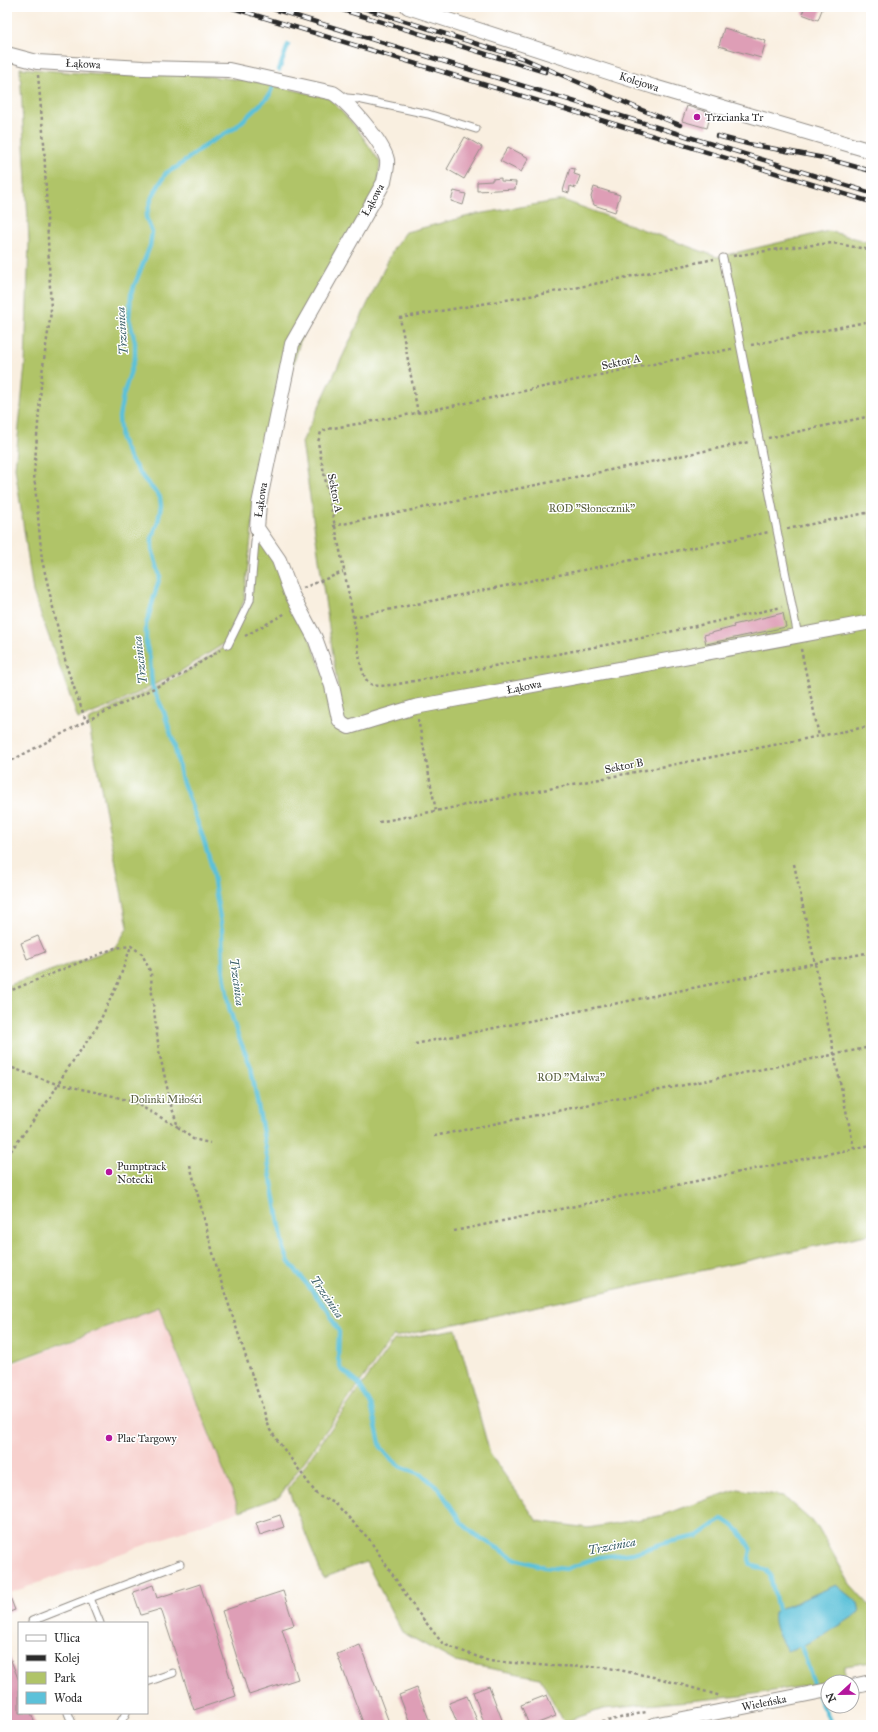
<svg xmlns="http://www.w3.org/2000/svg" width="878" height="1732" viewBox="0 0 878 1732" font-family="'IM FELL Great Primer',serif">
  <rect width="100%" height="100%" fill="#fff"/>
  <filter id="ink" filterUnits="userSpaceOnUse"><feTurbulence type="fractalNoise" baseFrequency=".025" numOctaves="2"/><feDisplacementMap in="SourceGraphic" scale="8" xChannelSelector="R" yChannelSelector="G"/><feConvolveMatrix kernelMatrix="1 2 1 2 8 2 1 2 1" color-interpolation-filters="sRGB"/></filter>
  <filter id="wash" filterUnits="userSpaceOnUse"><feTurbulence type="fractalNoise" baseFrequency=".012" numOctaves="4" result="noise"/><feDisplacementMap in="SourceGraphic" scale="16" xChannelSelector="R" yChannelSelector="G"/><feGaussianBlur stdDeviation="0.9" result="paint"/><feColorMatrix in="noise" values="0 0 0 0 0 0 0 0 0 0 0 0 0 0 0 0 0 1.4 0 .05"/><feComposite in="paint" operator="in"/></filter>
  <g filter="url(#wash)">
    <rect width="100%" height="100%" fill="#f9efe0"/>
    <polygon fill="#f7d0cd" points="159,1307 240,1511 7,1594 7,1366"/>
    <g fill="#b0c468" stroke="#6e784a">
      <polygon points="20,68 113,76 182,73 259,82 329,98 356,127 380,162 378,187 312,296 254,512 244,601 225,643 178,673 114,705 78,719 33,592 15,468 25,365 29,241"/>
      <polygon points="563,200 717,257 829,231 871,243 871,1234 395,1337 394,1335 279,1497 240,1511 159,1307 7,1364 7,986 115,948 128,927 88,720 179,676 228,645 250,600 257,528 279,560 343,724 302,442 394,248 406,232 477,214"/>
      <polygon points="456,1329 490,1454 537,1521 588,1528 659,1516 738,1489 783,1496 818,1527 850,1584 871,1607 871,1662 845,1666 845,1677 810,1685 742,1696 603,1709 564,1722 540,1678 456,1662 402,1632 366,1562 323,1578 288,1489 394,1340"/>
    </g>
    <path fill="#5cc1d9" stroke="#447682" d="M836 1585 858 1603 860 1612C837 1628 814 1642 787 1651 780 1638 772 1627 774 1612Z"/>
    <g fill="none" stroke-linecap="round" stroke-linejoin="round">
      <g stroke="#5cc1d9" stroke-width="4.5">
        <polyline points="279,70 288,45"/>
        <path d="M272 88 269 96 235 128 207 144 177 167 166 173 152 197 146 217 152 232 150 246 131 294 129 318 135 342V357L123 396 119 417 121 439 129 457 144 479 160 497 161 506 158 522 152 538V549L160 576 146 625V643L150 659 152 686 164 712 174 744 182 780 202 835 211 864 222 930 223 966 229 1007 237 1033 251 1067 284 1249 289 1262 327 1309 339 1332 338 1358 341 1369 359 1384 365 1394 371 1405 381 1447 390 1458 401 1467 423 1475 439 1489 462 1523 474 1534 516 1559 544 1567 566 1569 599 1557 634 1553 668 1542 698 1536 722 1519C737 1526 743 1535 751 1550L749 1559 751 1565 766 1570 770 1575 778 1610"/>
        <polyline points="801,1646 820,1701 832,1725"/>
      </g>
    </g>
    <g id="blocks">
      <g fill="#de9eb6">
        <polygon points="805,7 823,7 818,20 802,14"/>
        <polygon points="724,28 766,41 761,58 719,46"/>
        <polygon points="687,106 711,113 707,128 682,121"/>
        <polygon points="465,137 482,147 464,179 447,169"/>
        <polygon points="508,147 529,158 521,172 500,161"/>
        <polygon points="570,168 575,169 574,174 580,176 576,188 570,186 569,193 563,191"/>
        <polygon points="501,178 501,181 516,182 515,189 477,191 477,182 492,181 492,179"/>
        <polygon points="594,187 620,195 615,212 594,205 591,197"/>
        <polygon points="454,191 466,194 463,205 451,201"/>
        <polygon points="783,613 786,627 706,644 704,635 734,627 733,625"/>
        <polygon points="38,936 45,952 27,959 21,943"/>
        <polygon points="280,1515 284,1527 260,1535 256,1523"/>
        <polygon points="200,1584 236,1696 194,1710 161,1609 141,1615 133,1592 153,1585 157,1598"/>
        <polygon points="7,1589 15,1610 7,1613"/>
        <polygon points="283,1591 294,1625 282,1629 298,1679 249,1695 222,1611"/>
        <polygon points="360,1645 390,1725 364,1725 337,1654"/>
        <polygon points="7,1650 19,1681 19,1713 31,1713 36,1725 8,1725"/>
        <polygon points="489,1686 504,1725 485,1725 473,1692"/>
        <polygon points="417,1688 431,1725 411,1725 399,1695"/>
        <polygon points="547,1695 556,1716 533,1725 529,1725 521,1705"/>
        <polygon points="467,1696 479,1725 458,1725 449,1703"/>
      </g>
    </g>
  </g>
  <g filter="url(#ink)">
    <use href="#blocks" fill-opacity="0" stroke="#928d86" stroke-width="1"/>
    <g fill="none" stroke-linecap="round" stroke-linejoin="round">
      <g stroke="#928d86" stroke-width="9">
        <g id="lane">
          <polyline points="342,99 347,98 358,99 428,114 476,129"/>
          <polyline points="723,258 798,636"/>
          <polyline points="228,645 250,600 256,530"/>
          <polyline points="90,1598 180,1564"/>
          <polyline points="32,1623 32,1621 90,1598 100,1623"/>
          <polyline points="147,1682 173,1673"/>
          <polyline points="68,1713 73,1725"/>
          <polyline points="119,1725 126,1713"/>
        </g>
      </g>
      <g stroke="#928d86" stroke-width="16">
        <g id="street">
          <polyline points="408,7 654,87 871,151"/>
          <path d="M7 54 37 62 143 68 229 70 333 93C349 103 383 142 387 160 388 167 385 175 384 182L292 344 259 504 257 528 279 560 291 593 315 638 323 660 332 686 339 719 342 723 349 727 415 707 871 622"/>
          <polyline points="852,1686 871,1682"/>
          <polyline points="653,1725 828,1690"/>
        </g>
      </g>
      <g stroke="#928d86" stroke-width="2.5" stroke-dasharray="3 3" stroke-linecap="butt">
        <polyline points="38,75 44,143 51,312 42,373 34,474 42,560 67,668 86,721"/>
        <polyline points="733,256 792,247 833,243 871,250"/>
        <polyline points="751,345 871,321"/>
        <path d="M732 349C597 373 463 407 327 429L321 432 318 442C330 506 345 570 356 633 358 645 360 675 369 683 376 688 385 685 393 685L637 639 782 607"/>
        <polyline points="418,413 400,318 570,289 714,259"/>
        <polyline points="768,438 871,416"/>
        <polyline points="333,526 749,442"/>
        <polyline points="787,529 871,512"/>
        <polyline points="303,588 343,572"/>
        <polyline points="353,617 769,532"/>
        <polyline points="245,636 286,613"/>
        <polyline points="801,649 819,736"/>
        <polyline points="418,719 436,811"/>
        <polyline points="7,763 86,721 179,676 220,650"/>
        <polyline points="379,822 871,726"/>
        <polyline points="794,864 854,1148"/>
        <polyline points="7,992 115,948 131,946 142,954 151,973 152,994 159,1051 171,1105 178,1127 193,1139 210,1143"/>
        <polyline points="415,1044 871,952"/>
        <polyline points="7,1066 54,1083 113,1096 133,1102 178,1127"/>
        <polyline points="434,1136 871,1047"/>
        <polyline points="7,1156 50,1098 64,1074 97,1027 118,983 131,946"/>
        <polyline points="190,1165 218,1272 270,1430 318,1496 335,1503 369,1539 416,1610 443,1644 489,1661 552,1666 604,1667 658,1678 721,1696"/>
        <polyline points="454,1231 871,1145"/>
        <polyline points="590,1725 646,1712"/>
      </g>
      <use href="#lane" stroke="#fff" stroke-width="7"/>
      <use href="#street" stroke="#fff" stroke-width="14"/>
      <g stroke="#2b2b2b" stroke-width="4.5">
        <g id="rail">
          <polyline points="229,7 871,202"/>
          <polyline points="267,7 871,193"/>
          <polyline points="333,7 545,72"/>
          <polyline points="360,7 525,59 642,110 680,125"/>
          <polyline points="717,136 748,144 824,158 871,171"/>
        </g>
      </g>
      <use href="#rail" stroke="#fff" stroke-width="3" stroke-dasharray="9" stroke-linecap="butt"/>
    </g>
  </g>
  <g fill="#b5179e" stroke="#fff" stroke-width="1.5">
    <circle cx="697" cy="117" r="4"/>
    <circle cx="109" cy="1172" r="4"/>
    <circle cx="109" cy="1438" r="4"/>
  </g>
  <g text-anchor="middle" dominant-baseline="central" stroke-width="3" stroke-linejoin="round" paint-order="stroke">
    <g font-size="11" fill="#2b2b2b" stroke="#fff">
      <text transform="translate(83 64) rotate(3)">Łąkowa</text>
      <text transform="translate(639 82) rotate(18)">Kolejowa</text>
      <text transform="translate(373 200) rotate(-61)">Łąkowa</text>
      <text transform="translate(621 362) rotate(-12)">Sektor A</text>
      <text transform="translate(335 493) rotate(79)">Sektor A</text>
      <text transform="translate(261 500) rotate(-81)">Łąkowa</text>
      <text transform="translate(524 687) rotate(-11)">Łąkowa</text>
      <text transform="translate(624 766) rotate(-11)">Sektor B</text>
      <text transform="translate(764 1703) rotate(-11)">Wieleńska</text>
    </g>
    <g font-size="11" fill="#2b2b2b" stroke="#fff" text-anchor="start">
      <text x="705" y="117">Trzcianka Tr</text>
      <text x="117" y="1166">Pumptrack<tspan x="117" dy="13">Notecki</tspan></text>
      <text x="117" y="1438">Plac Targowy</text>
    </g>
    <g font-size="11" fill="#5a6140" stroke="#fff">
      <text x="592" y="508">ROD "Słonecznik"</text>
      <text x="571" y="1077">ROD "Malwa"</text>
      <text x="166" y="1099">Dolinki Miłości</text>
    </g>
    <g font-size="12" font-style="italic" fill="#3c6068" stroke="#fff">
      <text transform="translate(122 331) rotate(-94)">Trzcinica</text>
      <text transform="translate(140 660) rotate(-97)">Trzcinica</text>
      <text transform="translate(237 982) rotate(82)">Trzcinica</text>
      <text transform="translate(327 1297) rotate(55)">Trzcinica</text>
      <text transform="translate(612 1546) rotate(-11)">Trzcinica</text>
    </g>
  </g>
  <rect width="878" height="1732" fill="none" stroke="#fff" stroke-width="24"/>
  <rect x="18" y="1622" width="130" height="92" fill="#ffffff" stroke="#aaaaaa"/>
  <rect x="26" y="1635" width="20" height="6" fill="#ffffff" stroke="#aaaaaa"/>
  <text x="54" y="1642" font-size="12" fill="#2b2b2b">Ulica</text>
  <rect x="26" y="1655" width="20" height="6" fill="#2b2b2b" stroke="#aaaaaa"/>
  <text x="54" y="1662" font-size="12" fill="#2b2b2b">Kolej</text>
  <rect x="26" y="1672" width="20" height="12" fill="#b0c468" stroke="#aaaaaa"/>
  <text x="54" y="1682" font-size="12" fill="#2b2b2b">Park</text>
  <rect x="26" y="1692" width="20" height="12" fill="#5cc1d9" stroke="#aaaaaa"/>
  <text x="54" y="1702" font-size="12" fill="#2b2b2b">Woda</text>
  <g transform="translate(840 1694) rotate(248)"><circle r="19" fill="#ffffff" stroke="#aaaaaa"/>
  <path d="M0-3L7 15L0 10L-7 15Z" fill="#b5179e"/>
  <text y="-6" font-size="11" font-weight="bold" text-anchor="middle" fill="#2b2b2b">N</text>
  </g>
</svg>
